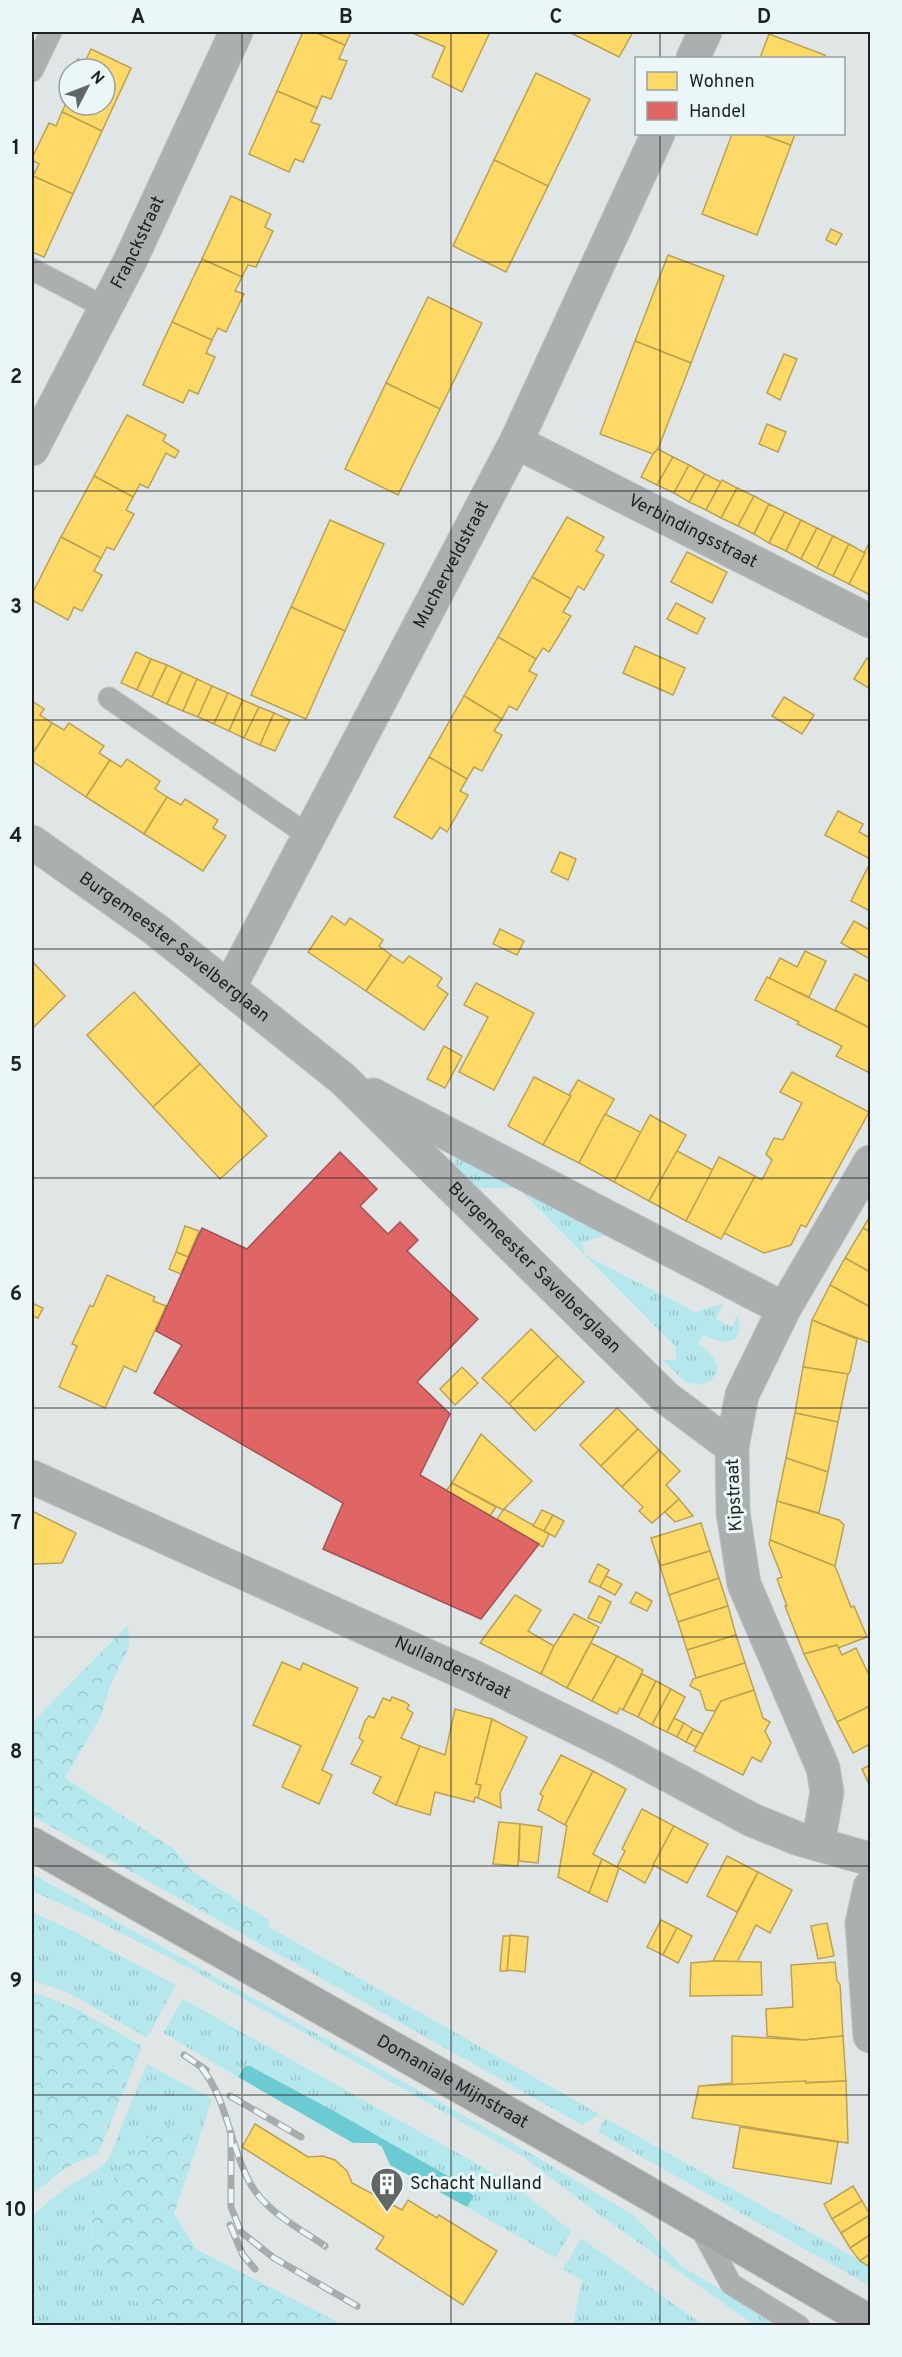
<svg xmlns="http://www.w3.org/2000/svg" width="902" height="2357" viewBox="0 0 902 2357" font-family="Overpass,sans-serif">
  <defs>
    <pattern id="grass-tufts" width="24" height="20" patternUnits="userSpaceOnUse" patternTransform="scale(1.5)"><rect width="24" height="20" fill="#b5e8ed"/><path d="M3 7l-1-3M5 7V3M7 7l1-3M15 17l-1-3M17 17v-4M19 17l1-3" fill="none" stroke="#9bc7cb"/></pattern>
    <pattern id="forest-crowns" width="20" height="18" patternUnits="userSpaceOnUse" patternTransform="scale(1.5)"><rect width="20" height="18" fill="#b5e8ed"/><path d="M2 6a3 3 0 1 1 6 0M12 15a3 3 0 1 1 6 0" fill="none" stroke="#9bc7cb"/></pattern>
  </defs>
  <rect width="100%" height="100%" fill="#e0e6e6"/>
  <g fill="url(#grass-tufts)">
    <path d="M458 1157 614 1232 582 1243 585 1255 695 1312 724 1303 716 1319 732 1327 737 1315 740 1326 736 1339C723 1344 716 1340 703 1335L698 1344C716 1356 729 1374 701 1385L685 1382 663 1360H676L675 1346 518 1188H471L454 1168V1160Z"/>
    <polygon points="32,1874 537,2157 636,2217 681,2266 782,2325 754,2325 604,2218 522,2156 189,1968 90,1917 32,1891"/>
    <polygon points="32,1912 71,1930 176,1985 147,2038 69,1993 32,1980"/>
    <polygon points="267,1926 599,2114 582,2125 257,1942"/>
    <polygon points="183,1999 511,2183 571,2231 556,2258 467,2207 474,2196 448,2176 334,2111 250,2066 242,2068 238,2077 163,2033"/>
    <path d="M147 2064 212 2099 196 2148 182 2129 115 2177 93 2217 90 2254 118 2293 185 2325 32 2326V2216C45 2204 58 2193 74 2183 86 2175 100 2171 109 2158Z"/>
    <polygon points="605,2118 870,2266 870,2286 598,2132"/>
    <polygon points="46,2157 57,2162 59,2173 32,2195 32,2166"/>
    <polygon points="581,2238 703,2325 573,2325 582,2280 563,2269"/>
  </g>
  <g fill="url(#forest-crowns)">
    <polygon points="128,1625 129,1647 110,1686 101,1716 65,1778 174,1849 192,1871 270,1921 257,1942 32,1816 32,1723"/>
    <polygon points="32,1992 73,2007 142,2046 98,2154 75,2163 59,2173 57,2162 46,2157 32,2166"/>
    <polygon points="164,2125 182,2129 196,2148 174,2214 196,2249 343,2325 185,2325 118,2293 90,2254 93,2217 115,2177 143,2142"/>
  </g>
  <polygon fill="#6acbd3" points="245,2066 250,2066 334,2111 448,2176 474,2196 467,2207 390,2165 382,2147 376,2143 353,2143 238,2077"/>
  <g fill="#ffd966" stroke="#bba252" stroke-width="1.5">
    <polygon points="303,32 315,32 345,45 339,59 347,61 331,99 322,96 317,108 277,91"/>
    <polygon points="315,32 351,32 345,45"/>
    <polygon points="410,32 490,32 462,92 432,77 445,47"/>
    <polygon points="569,32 633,32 619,57"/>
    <polygon points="769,34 825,55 823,58 760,58"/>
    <polygon points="91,49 131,68 102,131 62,112 68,99 61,96 69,78 69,105 105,105 105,69 73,69 78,59 85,62"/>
    <polygon points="536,73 590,99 548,186 494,160"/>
    <polygon points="277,91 317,108 311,122 320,125 303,162 295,159 289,172 249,154"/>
    <polygon points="62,112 102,131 73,194 33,176 39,164 32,160 32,158 49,123 56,126"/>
    <polygon points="732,134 761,134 791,145 757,235 702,214"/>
    <polygon points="761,134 795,134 791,145"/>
    <polygon points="494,160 548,186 506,272 453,246"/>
    <polygon points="33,176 73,194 44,257 32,252"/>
    <polygon points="231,196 271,214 265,227 273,231 256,267 248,265 242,277 202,259"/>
    <polygon points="831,229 842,234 836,245 826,240"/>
    <polygon points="668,255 724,276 691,363 635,341"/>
    <polygon points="202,259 242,277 235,291 244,294 226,332 218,328 212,340 172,322"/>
    <polygon points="428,297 482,323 440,409 386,383"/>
    <polygon points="172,322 212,340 206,353 215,357 198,394 189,390 183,403 143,385"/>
    <polygon points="635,341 691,363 658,449 653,454 600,434"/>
    <polygon points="784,354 797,359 780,400 767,393"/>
    <polygon points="386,383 440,409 398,495 345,469"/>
    <polygon points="127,415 166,435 163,441 179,451 175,458 166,453 148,488 140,484 133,497 94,476"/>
    <polygon points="767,424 786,432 778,452 759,444"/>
    <polygon points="658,449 673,457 657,485 641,477 653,454"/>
    <polygon points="673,457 689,465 674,493 657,485"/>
    <polygon points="689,465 705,474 689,502 674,493"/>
    <polygon points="705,474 721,482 706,510 689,502"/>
    <polygon points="94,476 133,497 126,510 134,514 114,550 107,547 101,558 61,537"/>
    <polygon points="722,480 737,488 721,518 706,510"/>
    <polygon points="737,488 754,496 738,526 721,518"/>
    <polygon points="754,496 769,504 754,534 738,526"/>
    <polygon points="769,504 785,512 769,543 754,534"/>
    <polygon points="785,512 801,520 786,551 769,543"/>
    <polygon points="567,517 604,537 596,551 604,555 584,590 578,586 571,599 532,577"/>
    <polygon points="330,520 384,544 345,631 291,607"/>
    <polygon points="801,520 817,528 801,559 786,551"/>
    <polygon points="817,528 833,536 817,568 801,559"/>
    <polygon points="833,536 849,544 833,576 817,568"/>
    <polygon points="61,537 101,558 94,571 102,575 82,611 74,607 68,620 32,600 32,594"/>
    <polygon points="870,541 870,595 849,584"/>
    <polygon points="849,544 865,553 849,584 833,576"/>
    <polygon points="687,552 727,572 712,603 671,582"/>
    <polygon points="532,577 571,599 563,612 571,616 549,652 543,648 536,659 498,637"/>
    <polygon points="676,603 705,618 697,634 667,619"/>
    <polygon points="291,607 345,631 306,719 251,695"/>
    <polygon points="498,637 536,659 529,671 537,675 517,710 509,706 502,719 464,696"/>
    <polygon points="635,646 685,668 673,695 623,673"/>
    <polygon points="136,652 151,659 137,690 121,683"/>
    <polygon points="867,658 870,661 870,689 854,679"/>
    <polygon points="151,659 167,665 152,697 137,690"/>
    <polygon points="167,665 182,672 167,704 152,697"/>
    <polygon points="182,672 197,679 183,711 167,704"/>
    <polygon points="197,679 212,686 198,717 183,711"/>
    <polygon points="212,686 228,693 214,724 198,717"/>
    <polygon points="228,693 243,700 229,731 214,724"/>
    <polygon points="464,696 502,719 494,731 502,735 482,771 474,767 467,779 429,757"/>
    <polygon points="784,697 814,715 802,734 772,716"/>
    <polygon points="243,700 259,707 244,738 229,731"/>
    <polygon points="32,701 44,709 40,715 52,723 32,755"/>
    <polygon points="259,707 274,713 260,745 244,738"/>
    <polygon points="274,713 290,720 275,751 260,745"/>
    <polygon points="52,723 64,730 69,723 104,746 99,753 110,760 86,797 32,761 32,755"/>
    <polygon points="429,757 467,779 460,791 468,795 447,832 440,827 432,839 394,817"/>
    <polygon points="127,759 160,781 155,789 167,797 144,834 86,797 110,760 121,767"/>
    <polygon points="167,797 181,805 185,799 218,820 213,828 226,836 203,871 144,834"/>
    <polygon points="838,811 863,824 859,832 870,838 870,859 825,835"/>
    <polygon points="560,852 576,859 568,880 551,872"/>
    <polygon points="870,863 870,911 851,901"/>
    <polygon points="332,916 345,925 350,918 383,940 379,946 391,955 366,991 308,952"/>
    <polygon points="854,921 870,930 870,959 841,943"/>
    <polygon points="500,929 524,941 517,955 493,944"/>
    <polygon points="805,951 826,961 809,997 769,979 780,958 797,967"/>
    <polygon points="391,955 403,963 409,956 442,978 437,986 448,994 424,1030 366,991"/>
    <polygon points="32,961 65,996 32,1029"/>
    <polygon points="855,974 870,982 870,1028 835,1010"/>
    <polygon points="767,977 870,1028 870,1073 836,1056 842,1046 797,1024 799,1022 755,1000"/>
    <polygon points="476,983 534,1013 494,1090 459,1072 488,1017 464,1005"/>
    <polygon points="134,992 200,1064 153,1107 87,1035"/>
    <polygon points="444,1046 462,1056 445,1088 427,1079"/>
    <polygon points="200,1064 267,1136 220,1179 153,1107"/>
    <polygon points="792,1072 869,1112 806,1227 801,1225 791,1245 764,1253 724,1233 755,1176 762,1180 772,1160 766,1154 774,1138 783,1140 802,1103 780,1092"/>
    <polygon points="534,1077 571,1096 543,1145 508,1126"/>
    <polygon points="578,1080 614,1099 579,1163 543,1145 571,1096 569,1095"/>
    <polygon points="605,1114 642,1133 614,1182 579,1163"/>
    <polygon points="650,1115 686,1135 649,1201 614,1182"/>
    <polygon points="677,1151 713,1170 686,1221 649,1201"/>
    <polygon points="719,1157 755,1176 721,1239 686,1221"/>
    <polygon points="870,1216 870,1232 863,1228"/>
    <polygon points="185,1226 199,1231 188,1257 176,1252"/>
    <polygon points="863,1228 870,1232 870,1272 845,1258"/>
    <polygon points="176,1252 188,1257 181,1274 169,1269"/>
    <polygon points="845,1258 870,1272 870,1307 830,1285"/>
    <polygon points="107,1275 155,1297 153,1301 166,1306 136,1372 124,1366 105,1408 59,1387 77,1346 72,1344 90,1305 93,1307"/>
    <polygon points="830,1285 870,1307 870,1343 812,1320"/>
    <polygon points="32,1303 43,1308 38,1318 32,1316"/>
    <polygon points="812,1320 857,1339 850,1372 848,1374 803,1367"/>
    <polygon points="531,1329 558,1356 509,1404 482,1378"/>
    <polygon points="558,1356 584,1382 535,1431 509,1404"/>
    <polygon points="462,1367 478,1383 455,1405 440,1389"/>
    <polygon points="803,1367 848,1374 838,1422 795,1413"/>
    <polygon points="617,1408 638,1429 601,1466 580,1445"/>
    <polygon points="795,1413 838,1422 828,1472 786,1458"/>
    <polygon points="638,1429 659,1450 622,1487 601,1466"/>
    <polygon points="481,1434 532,1481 503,1510 452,1483"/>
    <polygon points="659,1450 680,1471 666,1485 679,1499 652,1523 639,1511 643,1507 622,1487"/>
    <polygon points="786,1458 828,1472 819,1513 777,1501"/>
    <polygon points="452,1483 496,1507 490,1516 446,1491"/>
    <polygon points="679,1499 693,1516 675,1522 665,1512"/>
    <polygon points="777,1501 839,1520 844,1525 835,1566 770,1540"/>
    <polygon points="504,1509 549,1534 543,1547 497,1519"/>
    <polygon points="542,1510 553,1515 544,1531 533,1526"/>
    <polygon points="32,1511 76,1533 62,1563 34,1564 32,1569"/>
    <polygon points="553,1515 564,1521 555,1537 544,1531"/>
    <polygon points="701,1523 710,1551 660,1566 651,1538"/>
    <polygon points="770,1540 835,1566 851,1607 854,1606 867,1637 838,1648 837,1645 804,1654 785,1606 787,1606 777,1579 782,1577 769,1544"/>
    <polygon points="710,1551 719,1578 669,1595 660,1566"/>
    <polygon points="598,1564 609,1570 600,1587 589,1582"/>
    <polygon points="606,1576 622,1584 615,1595 600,1587"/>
    <polygon points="719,1578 728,1606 678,1622 669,1595"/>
    <polygon points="636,1592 652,1601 647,1611 630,1603"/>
    <polygon points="515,1595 541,1610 528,1631 554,1646 541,1674 480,1643"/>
    <polygon points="599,1596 611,1602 601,1623 588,1618"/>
    <polygon points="728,1606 736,1635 687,1650 678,1622"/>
    <polygon points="574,1614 599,1627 567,1688 541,1674 554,1646"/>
    <polygon points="736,1635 745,1663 696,1678 687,1650"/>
    <polygon points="591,1643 617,1656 592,1701 567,1688"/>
    <polygon points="837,1645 842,1655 856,1648 870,1677 870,1706 837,1722 804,1654"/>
    <polygon points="617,1656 643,1670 623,1710 620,1708 617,1714 592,1701"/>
    <polygon points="282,1662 300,1670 303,1663 358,1688 322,1770 332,1775 319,1804 282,1787 301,1746 253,1725"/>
    <polygon points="745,1663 754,1690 721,1701 715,1711 706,1710 700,1691 690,1686 693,1679"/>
    <polygon points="642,1674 656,1681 638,1717 623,1710"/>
    <polygon points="656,1681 671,1689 652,1725 638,1717"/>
    <polygon points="671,1689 685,1697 667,1732 652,1725"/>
    <polygon points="754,1690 763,1718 770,1722 765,1731 771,1743 761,1762 752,1757 743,1775 694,1751 721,1701"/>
    <polygon points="392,1697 405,1702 409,1705 407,1709 413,1713 401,1738 420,1746 396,1805 373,1793 381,1777 351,1764 363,1741 359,1738 365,1721 369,1716 374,1718 383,1698 390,1701"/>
    <polygon points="870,1706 870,1744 853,1753 837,1722"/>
    <polygon points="455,1709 492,1719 476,1784 481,1785 478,1798 475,1797 474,1802 435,1792 430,1815 396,1805 420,1746 445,1755"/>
    <polygon points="674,1718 684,1723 677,1737 667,1732"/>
    <polygon points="492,1719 527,1737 500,1793 501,1808 478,1798 481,1785 476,1784"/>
    <polygon points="684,1723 693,1729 686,1742 677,1737"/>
    <polygon points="693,1729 703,1734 696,1747 686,1742"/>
    <polygon points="561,1755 593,1771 565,1825 538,1810 543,1796 540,1794"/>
    <polygon points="870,1765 870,1786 862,1769"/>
    <polygon points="593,1771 626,1789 593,1854 602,1859 589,1893 558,1877 567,1826 565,1825"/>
    <polygon points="642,1809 674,1826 645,1883 617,1867 625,1851 622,1849"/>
    <polygon points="499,1822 520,1824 518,1866 493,1864"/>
    <polygon points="520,1824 542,1827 538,1863 519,1861"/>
    <polygon points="674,1826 708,1844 687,1883 653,1865"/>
    <polygon points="727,1856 758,1872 737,1912 707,1896"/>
    <polygon points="602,1859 619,1868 607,1902 589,1893"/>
    <polygon points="758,1872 792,1890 770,1933 756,1925 737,1962 713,1961"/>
    <polygon points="661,1920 677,1928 663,1955 647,1947"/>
    <polygon points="827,1923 834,1956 818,1959 811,1926"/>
    <polygon points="677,1928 692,1936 678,1963 663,1955"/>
    <polygon points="510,1935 528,1937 525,1972 507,1970"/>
    <polygon points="503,1936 510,1936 507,1971 500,1971"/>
    <polygon points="713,1961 761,1962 762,1995 690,1996 691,1963"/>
    <polygon points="835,1962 837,1981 840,1984 843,2036 804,2040 767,2036 766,2009 793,2007 791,1965"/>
    <polygon points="732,2036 804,2040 843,2036 846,2081 701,2086 732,2083"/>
    <polygon points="806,2081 806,2083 846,2081 848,2143 692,2118 699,2086"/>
    <polygon points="255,2124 308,2157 323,2156 335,2160 347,2171 352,2183 402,2210 408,2200 437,2218 439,2215 497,2251 463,2305 376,2249 384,2237 242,2147"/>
    <polygon points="740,2127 838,2142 831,2184 733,2168"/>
    <polygon points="853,2186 862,2201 832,2219 824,2204"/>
    <polygon points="862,2201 870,2215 841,2233 832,2219"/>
    <polygon points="870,2215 870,2235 850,2248 841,2233"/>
    <polygon points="870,2235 870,2254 860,2261 850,2248"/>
    <polygon points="870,2254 870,2267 860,2261"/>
  </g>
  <polygon fill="#e06666" stroke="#a65152" stroke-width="1.5" points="340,1152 377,1189 360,1206 388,1234 400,1222 418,1240 407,1251 478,1319 417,1382 450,1414 420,1475 539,1544 481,1619 323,1549 343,1503 154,1393 182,1345 156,1331 202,1228 247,1249"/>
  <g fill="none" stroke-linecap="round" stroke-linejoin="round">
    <g stroke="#bec2c2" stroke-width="23">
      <g id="lane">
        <polyline points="32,71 51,32"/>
        <polyline points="32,269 106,308"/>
        <polyline points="109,698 309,836"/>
        <polyline points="699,2225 731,2284 799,2326"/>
      </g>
    </g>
    <g stroke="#bec2c2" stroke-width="35">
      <g id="street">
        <polyline points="693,58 705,32"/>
        <path id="s1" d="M516 442 870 621"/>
        <path id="s2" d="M32 449 130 261 236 32"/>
        <path id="s3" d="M32 842 155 929 343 1079 665 1397 732 1447"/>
        <path id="s4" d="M229 988 516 442 658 134"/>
        <polyline points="373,1095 784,1309"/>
        <path id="s5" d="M32 1477 476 1678 614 1746 752 1820 799 1839 870 1859"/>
        <polyline points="818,1844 827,1792 823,1768 744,1584 733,1512 732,1447 742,1395 784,1309 870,1162"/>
        <polyline points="870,1887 862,1923 870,2036"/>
      </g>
    </g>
    <g stroke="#bec2c2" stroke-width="35">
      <g id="secondary">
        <path id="s6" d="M32 1844 613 2173 870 2322"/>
      </g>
    </g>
    <use href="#lane" stroke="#acafaf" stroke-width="21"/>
    <use href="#street" stroke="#acafaf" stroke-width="33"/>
    <use href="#secondary" stroke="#a1a4a5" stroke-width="33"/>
    <g stroke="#a9acad" stroke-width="7">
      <g id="rail">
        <polyline points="184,2055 206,2070"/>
        <path d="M201 2067C228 2101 229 2143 249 2181 263 2210 299 2228 325 2246"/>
        <polyline points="230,2096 301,2137"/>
        <polyline points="231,2133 231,2207 241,2232 274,2258 357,2306"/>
        <polyline points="230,2225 243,2255 255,2269"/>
      </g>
    </g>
    <use href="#rail" stroke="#eaf6f7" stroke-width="4.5" stroke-dasharray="14" stroke-linecap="butt"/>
  </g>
  <path fill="none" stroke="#1d2122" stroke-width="1.5" stroke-opacity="0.55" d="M242 32V2326M451 32V2326M660 32V58M660 134V2326M32 262H870M32 491H870M32 720H870M32 949H870M32 1178H870M32 1408H870M32 1637H870M32 1866H870M32 2095H870"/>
  <defs>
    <g id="building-pin" transform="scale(1.725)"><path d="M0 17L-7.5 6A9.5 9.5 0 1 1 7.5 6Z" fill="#616667" stroke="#eaf6f7"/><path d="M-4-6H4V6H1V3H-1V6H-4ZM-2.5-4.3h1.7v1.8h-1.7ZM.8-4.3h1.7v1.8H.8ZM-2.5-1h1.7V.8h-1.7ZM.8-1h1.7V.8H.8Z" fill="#fff"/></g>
  </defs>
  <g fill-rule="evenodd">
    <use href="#building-pin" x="387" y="2184"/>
  </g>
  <g text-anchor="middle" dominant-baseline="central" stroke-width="6" stroke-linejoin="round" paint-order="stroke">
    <g font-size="18" fill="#1d2122" stroke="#eaf6f7">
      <text stroke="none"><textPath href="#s2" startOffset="232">Franckstraat</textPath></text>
      <text stroke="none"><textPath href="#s1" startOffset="198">Verbindingsstraat</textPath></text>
      <text stroke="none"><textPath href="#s4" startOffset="478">Mucherveldstraat</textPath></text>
      <text stroke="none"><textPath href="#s3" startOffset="177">Burgemeester Savelberglaan</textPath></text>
      <text stroke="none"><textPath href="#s3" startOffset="660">Burgemeester Savelberglaan</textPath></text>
      <text transform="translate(735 1495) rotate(-93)">Kipstraat</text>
      <text stroke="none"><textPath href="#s5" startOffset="462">Nullanderstraat</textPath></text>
      <text stroke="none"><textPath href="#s6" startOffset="483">Domaniale Mijnstraat</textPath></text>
    </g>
    <g font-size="18" fill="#1d2122" stroke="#eaf6f7" text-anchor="start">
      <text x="410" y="2184">Schacht Nulland</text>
    </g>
  </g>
  <rect width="902" height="2357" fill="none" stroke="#eaf6f7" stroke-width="66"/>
  <rect x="635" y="57" width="210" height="78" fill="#eaf6f7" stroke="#98a1a2" stroke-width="1.5"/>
  <rect x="647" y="72" width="30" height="18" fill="#ffd966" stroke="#98a1a2" stroke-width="1.5"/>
  <text x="689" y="87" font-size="18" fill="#1d2122">Wohnen</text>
  <rect x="647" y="102" width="30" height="18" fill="#e06666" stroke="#98a1a2" stroke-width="1.5"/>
  <text x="689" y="117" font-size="18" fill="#1d2122">Handel</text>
  <g transform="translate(87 87) rotate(48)"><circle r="28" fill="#eaf6f7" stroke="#98a1a2" stroke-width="1.5"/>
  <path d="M0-4.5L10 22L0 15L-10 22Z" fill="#616667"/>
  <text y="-9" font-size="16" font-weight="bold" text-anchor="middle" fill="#1d2122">N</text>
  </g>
  <rect x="33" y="33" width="836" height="2291" fill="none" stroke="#1d2122" stroke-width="2"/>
  <g font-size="20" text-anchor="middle" font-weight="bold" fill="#1d2122">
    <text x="138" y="23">A</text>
    <text x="346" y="23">B</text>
    <text x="556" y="23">C</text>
    <text x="764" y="23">D</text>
    <text x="16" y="154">1</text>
    <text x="16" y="383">2</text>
    <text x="16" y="613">3</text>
    <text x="16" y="842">4</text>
    <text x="16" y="1071">5</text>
    <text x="16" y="1300">6</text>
    <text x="16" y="1529">7</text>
    <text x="16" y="1758">8</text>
    <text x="16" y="1987">9</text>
    <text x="16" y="2216">10</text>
  </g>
</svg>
